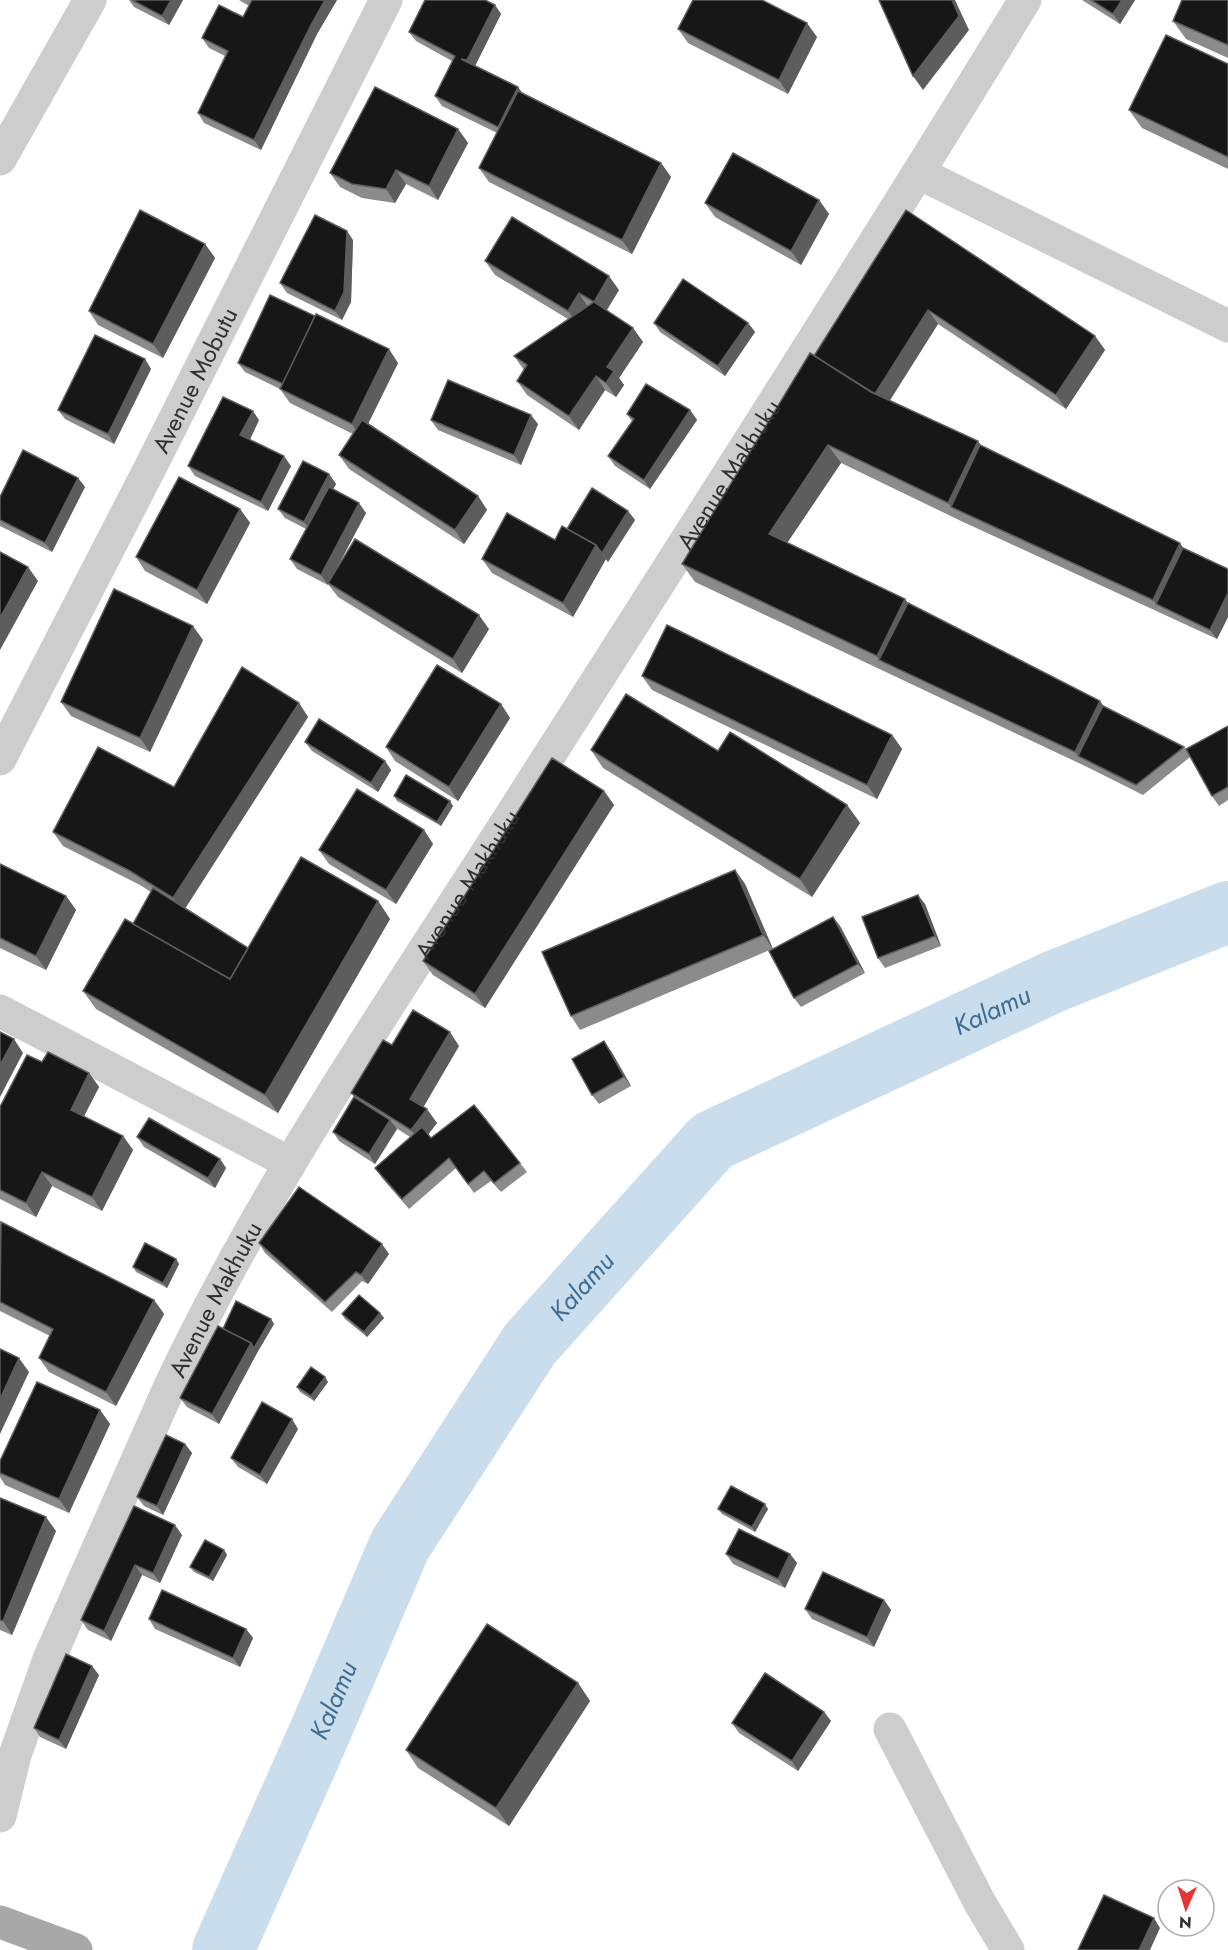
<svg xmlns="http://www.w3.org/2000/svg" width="1228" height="1950" viewBox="0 0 1228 1950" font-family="Jost,sans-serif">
  <rect width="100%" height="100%" fill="#fff"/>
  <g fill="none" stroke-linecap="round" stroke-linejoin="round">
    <path stroke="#caddec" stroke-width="62" id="s1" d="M223 1950 316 1741 400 1545 530 1344 712 1141 1055 981 1228 912"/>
    <g stroke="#cdcdcd" stroke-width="33">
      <polyline points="0,159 90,0"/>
      <polyline points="919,173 1228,326"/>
      <path id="s2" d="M0 759 149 470 386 0"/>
      <polyline points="0,1011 290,1163"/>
      <polyline points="890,1729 980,1903 1008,1950"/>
      <path id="s3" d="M0 1816 15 1755 49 1659 170 1386C262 1191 385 1012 501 831 677 555 854 279 1025 0"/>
    </g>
    <polyline stroke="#a8a8a8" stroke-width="33" points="0,1922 76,1950"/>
  </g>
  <g fill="#8b8b8b">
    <polygon points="129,0 183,0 169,25 134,7"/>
    <polygon points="239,0 337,0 317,34 261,150 204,123 198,113 225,56 209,48 202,38 243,17 249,6"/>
    <polygon points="1082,0 1135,0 1120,24"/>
    <polygon points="1228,0 1228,58 1186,39 1173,21"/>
    <polygon points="495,5 501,14 475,66 518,87 523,94 661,163 671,177 632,254 489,182 479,168 497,133 442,106 435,96 452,61 416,41 409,32"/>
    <polygon points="678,29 817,37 788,94 688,43"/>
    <polygon points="1228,64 1228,169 1142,128 1129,110"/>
    <polygon points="458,129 468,143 438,200 406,184 395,203 362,198 340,187 330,173"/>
    <polygon points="819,200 829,214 801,265 715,217 705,203"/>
    <polygon points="906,210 1095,336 1105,350 1066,409 938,324 889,400 978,441 980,445 1180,543 1183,548 1228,569 1228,617 1217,639 961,521 841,463 787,543 905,599 908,603 1103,706 1184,747 1186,749 1228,726 1228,800 1219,806 1212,796 1190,757 1143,795 1085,766 695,582 682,564"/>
    <polygon points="353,240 351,302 342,320 287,293 280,283"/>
    <polygon points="205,244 215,258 163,358 98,325 89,311"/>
    <polygon points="485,261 619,290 607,310 633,328 643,342 619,378 624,385 616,397 605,390 579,430 527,395 517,381 524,370 514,356 568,319 495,275"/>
    <polygon points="315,316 398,363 368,424 478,496 487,510 464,544 349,469 339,455 353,434 290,403 280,389 245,372 238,363"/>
    <polygon points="654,323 748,323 755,332 725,376 660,332"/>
    <polygon points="145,359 151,369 114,444 65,419 58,410"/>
    <polygon points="690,410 697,420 650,489 615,466 608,456 632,421 627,414"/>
    <polygon points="259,420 250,440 291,466 268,511 195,476 188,466"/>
    <polygon points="431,420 538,424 521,465 438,430"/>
    <polygon points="329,474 336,484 333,489 366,513 336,568 489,629 462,673 338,597 328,584 328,585 297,569 290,559 306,529 285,518 278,509"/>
    <polygon points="78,478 85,487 52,552 0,526 0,497"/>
    <polygon points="240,509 250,523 207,604 145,571 136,557"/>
    <polygon points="628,511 635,520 608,562 606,559 573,617 492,573 482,559 555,540 567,529"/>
    <polygon points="203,640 150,752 71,716 61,702"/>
    <polygon points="642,676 892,735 902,749 877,799 652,690"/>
    <polygon points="299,703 308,717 185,908 248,948 378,901 390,919 278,1113 96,1009 83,991 133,924 151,892 140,885 63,846 53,832 174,787"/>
    <polygon points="501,704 510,718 458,801 395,761 386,747"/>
    <polygon points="305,742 385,761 391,770 378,792 312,751"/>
    <polygon points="591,750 718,751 847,805 860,823 812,897 603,768"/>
    <polygon points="604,791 614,805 485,1008 433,975 423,961"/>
    <polygon points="394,796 453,806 441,826 397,801"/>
    <polygon points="424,830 433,844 396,904 329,864 319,850"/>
    <polygon points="0,864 66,896 76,910 46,970 0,948"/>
    <polygon points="735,870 745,884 773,949 833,917 840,926 865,973 801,1007 794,998 772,949 580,1030 571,1016"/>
    <polygon points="925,904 941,946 885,968 878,958"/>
    <polygon points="392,1045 459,1046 423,1107 437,1123 428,1134 431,1138 520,1163 527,1172 501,1192 491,1181 474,1193 456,1168 409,1209 382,1178 375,1168 410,1137 396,1128 397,1129 375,1164 339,1141 333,1132 354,1097 351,1093"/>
    <polygon points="611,1051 631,1086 599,1104 592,1095"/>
    <polygon points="42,1062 89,1073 99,1087 84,1116 123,1136 133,1150 102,1211 52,1186 36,1217 0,1199 0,1107"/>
    <polygon points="137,1137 220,1159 226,1168 215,1188 144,1147"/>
    <polygon points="0,1223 154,1300 164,1314 116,1406 49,1372 39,1358 50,1336 0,1311"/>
    <polygon points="259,1243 389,1254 368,1284 362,1281 332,1312 265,1253"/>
    <polygon points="176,1259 179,1264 167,1288 136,1272 133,1267"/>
    <polygon points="380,1313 384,1318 367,1337 345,1319 342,1314"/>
    <polygon points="274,1324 257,1353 219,1424 187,1407 180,1398 223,1329"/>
    <polygon points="328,1382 314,1401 300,1392 297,1387"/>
    <polygon points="100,1410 110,1424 69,1513 5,1485 0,1477 0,1461"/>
    <polygon points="298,1429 267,1484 238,1467 231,1458"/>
    <polygon points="185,1444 192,1453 163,1515 144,1506 137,1497"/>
    <polygon points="0,1498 56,1531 12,1635 0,1630"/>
    <polygon points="134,1506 182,1535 160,1583 142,1575 111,1641 88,1630 81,1620"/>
    <polygon points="718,1509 768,1509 755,1532 722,1514"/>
    <polygon points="224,1550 227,1555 213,1581 194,1572 190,1567"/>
    <polygon points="726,1554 790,1554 797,1563 785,1588 733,1564"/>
    <polygon points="884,1600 891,1610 874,1647 812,1619 805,1609"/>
    <polygon points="149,1619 246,1629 253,1638 240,1667 155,1629"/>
    <polygon points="99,1675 66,1749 40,1737 34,1728"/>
    <polygon points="578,1683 590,1701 509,1826 418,1768 406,1750"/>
    <polygon points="824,1712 831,1721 798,1771 739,1733 732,1723"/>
  </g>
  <g fill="#5d5d5d">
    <polygon points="171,0 183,0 169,25 162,16"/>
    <polygon points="325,0 337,0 317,34 261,150 254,140 311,25"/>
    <polygon points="952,0 955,0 969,30 923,90 913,76"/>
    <polygon points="1122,0 1135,0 1120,24 1113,14"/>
    <polygon points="495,5 501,14 473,70 467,60"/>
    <polygon points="807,23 817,37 788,94 779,80"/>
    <polygon points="518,87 525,97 505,137 498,127"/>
    <polygon points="458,129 468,143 438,200 429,186"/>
    <polygon points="661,163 671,177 632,254 622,240"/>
    <polygon points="396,170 406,184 395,203 386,189"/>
    <polygon points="819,200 829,214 801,265 791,251"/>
    <polygon points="347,231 353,240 351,302 342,320 335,311"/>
    <polygon points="205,244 215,258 163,358 153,344"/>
    <polygon points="609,276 619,290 603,316 594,302"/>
    <polygon points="579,293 588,307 578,325 568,311"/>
    <polygon points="928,310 938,324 884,410 874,396"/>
    <polygon points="748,323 755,332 725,376 718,366"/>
    <polygon points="633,328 643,342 619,378 624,385 616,397 606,383 607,367"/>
    <polygon points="1095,336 1105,350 1066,409 1056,395"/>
    <polygon points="389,349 398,363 361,438 352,424"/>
    <polygon points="145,359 151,369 114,444 108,434"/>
    <polygon points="596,376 605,390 579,430 569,416"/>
    <polygon points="690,410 697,420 650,489 644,480"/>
    <polygon points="253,411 259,420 247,445 240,435"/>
    <polygon points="531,415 538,424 521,465 514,455"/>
    <polygon points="978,441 990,459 951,507 961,521 948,503"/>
    <polygon points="828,445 841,463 781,552 769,534"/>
    <polygon points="284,456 291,466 268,511 261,502"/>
    <polygon points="329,474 336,484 311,532 304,522"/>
    <polygon points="78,478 85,487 52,552 45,543"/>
    <polygon points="478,496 487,510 464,544 455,530"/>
    <polygon points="359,503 366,513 328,585 321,575"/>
    <polygon points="240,509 250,523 207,604 197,590"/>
    <polygon points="628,511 635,520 608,562 602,553"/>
    <polygon points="1180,543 1189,557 1156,604 1153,600"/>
    <polygon points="596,545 606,559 573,617 563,603"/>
    <polygon points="28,567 38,581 0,650 0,618"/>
    <polygon points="1228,593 1228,617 1217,639 1210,630"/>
    <polygon points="905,599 917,617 879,660 877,656"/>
    <polygon points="479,615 489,629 462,673 453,659"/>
    <polygon points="193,626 203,640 150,752 140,738"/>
    <polygon points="1100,701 1110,715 1078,756 1075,752"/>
    <polygon points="299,703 308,717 183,912 173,898"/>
    <polygon points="501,704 510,718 458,801 449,787"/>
    <polygon points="892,735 902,749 877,799 867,785"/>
    <polygon points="385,761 391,770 378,792 371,783"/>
    <polygon points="604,791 614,805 485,1008 475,994"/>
    <polygon points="450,801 453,806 441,826 437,822"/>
    <polygon points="847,805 860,823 812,897 800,879"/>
    <polygon points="424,830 433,844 396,904 386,890"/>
    <polygon points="735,870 745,884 773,949 763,935"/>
    <polygon points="918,895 925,904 941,946 935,936"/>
    <polygon points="66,896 76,910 46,970 36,956"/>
    <polygon points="378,901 390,919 278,1113 265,1095"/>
    <polygon points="833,917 840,926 865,973 858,964"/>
    <polygon points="450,1032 459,1046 420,1113 410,1099"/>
    <polygon points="14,1039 23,1053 0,1097 0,1065"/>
    <polygon points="604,1041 611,1051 631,1086 624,1077"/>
    <polygon points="89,1073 99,1087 80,1124 71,1110"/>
    <polygon points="427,1109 437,1123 421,1144 411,1130"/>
    <polygon points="390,1120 397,1129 375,1164 369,1154"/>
    <polygon points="123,1136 133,1150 102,1211 92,1197"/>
    <polygon points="220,1159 226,1168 215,1188 208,1178"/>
    <polygon points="42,1172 52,1186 36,1217 26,1203"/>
    <polygon points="382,1244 389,1254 368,1284 361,1275"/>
    <polygon points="176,1259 179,1264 167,1288 163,1283"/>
    <polygon points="154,1300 164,1314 116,1406 106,1392"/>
    <polygon points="380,1313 384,1318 367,1337 364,1332"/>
    <polygon points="271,1319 274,1324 257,1353 219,1424 212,1414 251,1343"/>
    <polygon points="19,1358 29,1372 0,1434 0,1399"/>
    <polygon points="325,1377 328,1382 314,1401 311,1396"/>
    <polygon points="100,1410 110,1424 69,1513 59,1499"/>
    <polygon points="292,1419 298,1429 267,1484 260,1475"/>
    <polygon points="185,1444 192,1453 163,1515 157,1506"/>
    <polygon points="765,1504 768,1509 755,1532 752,1527"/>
    <polygon points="46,1517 56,1531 12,1635 3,1621"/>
    <polygon points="175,1525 182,1535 160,1583 153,1573"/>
    <polygon points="224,1550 227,1555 213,1581 209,1577"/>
    <polygon points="790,1554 797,1563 785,1588 778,1579"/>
    <polygon points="135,1565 142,1575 111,1641 104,1631"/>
    <polygon points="884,1600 891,1610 874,1647 867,1637"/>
    <polygon points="246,1629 253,1638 240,1667 233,1658"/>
    <polygon points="92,1666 99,1675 66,1749 59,1740"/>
    <polygon points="578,1683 590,1701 509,1826 496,1808"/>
    <polygon points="824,1712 831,1721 798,1771 792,1761"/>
    <polygon points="1154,1918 1160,1928 1150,1950 1139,1950"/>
  </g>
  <g fill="#171717" stroke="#5d5d5d" stroke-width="1.5">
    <polygon points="132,0 171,0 162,16"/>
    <polygon points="252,0 325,0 311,25 254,140 198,113 228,51 202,38 219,5 243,17"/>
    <polygon points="425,0 485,0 495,5 467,60 461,59 518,87 498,127 435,96 455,56 409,32"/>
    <polygon points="693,0 762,0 807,23 779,80 678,29"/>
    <polygon points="879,0 952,0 959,16 913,76"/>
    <polygon points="1091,0 1122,0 1113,14"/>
    <polygon points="1182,0 1228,0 1228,45 1173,21"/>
    <polygon points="1166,35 1228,64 1228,157 1129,110"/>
    <polygon points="375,87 458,129 429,186 396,170 386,189 352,184 330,173"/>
    <polygon points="518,91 661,163 622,240 479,168"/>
    <polygon points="733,153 819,200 791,251 705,203"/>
    <polygon points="140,210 205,244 153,344 89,311"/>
    <polygon points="906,210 1095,336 1056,395 928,310 875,394 814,356"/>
    <polygon points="315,215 347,231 344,292 335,311 280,283"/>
    <polygon points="512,217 609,276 594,302 579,293 568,311 485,261"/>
    <polygon points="683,279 748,323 718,366 654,323"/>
    <polygon points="270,295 315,316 283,384 238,363"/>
    <polygon points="594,302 633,328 607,367 614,371 606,383 596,376 569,416 517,381 527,365 514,356"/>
    <polygon points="316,314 389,349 352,424 280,389"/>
    <polygon points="95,335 145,359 108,434 58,410"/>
    <polygon points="810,353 871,392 978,441 948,503 828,445 769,534 905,599 877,656 682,564"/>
    <polygon points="448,380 531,415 514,455 431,420"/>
    <polygon points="646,384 690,410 644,480 608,456 634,419 627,414"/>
    <polygon points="223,397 253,411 240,435 284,456 261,502 188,466"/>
    <polygon points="362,420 478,496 455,530 339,455"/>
    <polygon points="980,445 1180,543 1153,600 951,507"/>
    <polygon points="23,450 78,478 45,543 0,520 0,497"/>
    <polygon points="303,461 329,474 304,522 278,509"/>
    <polygon points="179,477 240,509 197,590 136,557"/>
    <polygon points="329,487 359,503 321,575 290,559"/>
    <polygon points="592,488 628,511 602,553 596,545 567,529"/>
    <polygon points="507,513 555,540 562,526 596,545 563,603 482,559"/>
    <polygon points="355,539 479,615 453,659 328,583"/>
    <polygon points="1183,548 1228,569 1228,593 1210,630 1156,604"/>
    <polygon points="0,552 28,567 0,618"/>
    <polygon points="114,589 193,626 140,738 61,702"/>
    <polygon points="908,603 1100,701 1075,752 879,660"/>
    <polygon points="667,625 892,735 867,785 642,676"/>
    <polygon points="437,665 501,704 449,787 386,747"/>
    <polygon points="242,667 299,703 173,898 130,871 53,832 98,747 174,787"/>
    <polygon points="626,694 718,751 730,732 847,805 800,879 591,750"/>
    <polygon points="1103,706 1184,747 1136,785 1078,756"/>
    <polygon points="319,719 385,761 371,783 305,742"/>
    <polygon points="1228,726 1228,787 1212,796 1186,749"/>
    <polygon points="552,758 604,791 475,994 423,961"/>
    <polygon points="406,775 450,801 437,822 394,796"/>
    <polygon points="357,789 424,830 386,890 319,850"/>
    <polygon points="301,857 378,901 265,1095 83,991 125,919 230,979"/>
    <polygon points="0,864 66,896 36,956 0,938"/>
    <polygon points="735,870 763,935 571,1016 542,952"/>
    <polygon points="153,888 248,948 230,979 133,924"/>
    <polygon points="918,895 935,936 878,958 862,917"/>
    <polygon points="833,917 858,964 794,998 769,951"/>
    <polygon points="413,1010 450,1032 410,1099 427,1109 411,1130 351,1093 383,1040 392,1045"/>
    <polygon points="0,1032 14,1039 0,1065"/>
    <polygon points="604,1041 624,1077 592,1095 572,1059"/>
    <polygon points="48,1052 89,1073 71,1110 123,1136 92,1197 42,1172 26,1203 0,1190 0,1107 27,1055 42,1062"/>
    <polygon points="354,1097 390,1120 369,1154 333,1132"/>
    <polygon points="474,1105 520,1163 494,1183 484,1171 468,1184 449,1158 402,1199 375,1168 422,1127 431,1138"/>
    <polygon points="149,1118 220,1159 208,1178 137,1137"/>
    <polygon points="299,1187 382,1244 361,1275 356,1272 325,1302 259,1243"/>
    <polygon points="1,1222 154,1300 106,1392 39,1358 53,1329 0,1302"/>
    <polygon points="145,1243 176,1259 163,1283 133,1267"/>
    <polygon points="359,1295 380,1313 364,1332 342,1314"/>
    <polygon points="236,1301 271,1319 254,1348 251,1343 223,1329"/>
    <polygon points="218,1326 251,1343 212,1414 180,1398"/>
    <polygon points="0,1349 19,1358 0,1399"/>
    <polygon points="311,1367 325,1377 311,1396 297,1387"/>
    <polygon points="37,1382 100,1410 59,1499 0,1473 0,1461"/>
    <polygon points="262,1402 292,1419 260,1475 231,1458"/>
    <polygon points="166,1435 185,1444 157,1506 137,1497"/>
    <polygon points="731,1486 765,1504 752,1527 718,1509"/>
    <polygon points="0,1498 46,1517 3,1621 0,1620"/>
    <polygon points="134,1506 175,1525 153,1573 135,1565 104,1631 81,1620"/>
    <polygon points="739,1529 790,1554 778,1579 726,1554"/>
    <polygon points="205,1540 224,1550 209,1577 190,1567"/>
    <polygon points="823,1572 884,1600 867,1637 805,1609"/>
    <polygon points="162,1590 246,1629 233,1658 149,1619"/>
    <polygon points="487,1624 578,1683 496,1808 406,1750"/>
    <polygon points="66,1654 92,1666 59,1740 34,1728"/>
    <polygon points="765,1673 824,1712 792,1761 732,1723"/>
    <polygon points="1104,1895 1154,1918 1139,1950 1078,1950"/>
  </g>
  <g text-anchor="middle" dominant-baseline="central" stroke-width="6" stroke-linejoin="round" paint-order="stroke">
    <g font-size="24" fill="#303030" stroke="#fff">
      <text stroke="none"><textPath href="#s2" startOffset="426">Avenue Mobutu</textPath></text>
      <text stroke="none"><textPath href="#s3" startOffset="1533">Avenue Makhuku</textPath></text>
      <text stroke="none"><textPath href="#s3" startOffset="1047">Avenue Makhuku</textPath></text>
      <text stroke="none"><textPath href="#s3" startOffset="561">Avenue Makhuku</textPath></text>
    </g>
    <g font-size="26" font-style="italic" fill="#3e6c92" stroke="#fff">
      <text stroke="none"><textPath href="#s1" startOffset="1263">Kalamu</textPath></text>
      <text stroke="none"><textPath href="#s1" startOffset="759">Kalamu</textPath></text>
      <text stroke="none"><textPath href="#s1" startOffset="273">Kalamu</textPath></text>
    </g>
  </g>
  <g transform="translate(1186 1908) rotate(183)"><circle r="28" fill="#ffffff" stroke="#acacac" stroke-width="1.5"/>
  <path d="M0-4.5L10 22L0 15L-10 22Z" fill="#e43537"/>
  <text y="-9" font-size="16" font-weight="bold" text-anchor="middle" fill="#303030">N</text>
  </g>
</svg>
